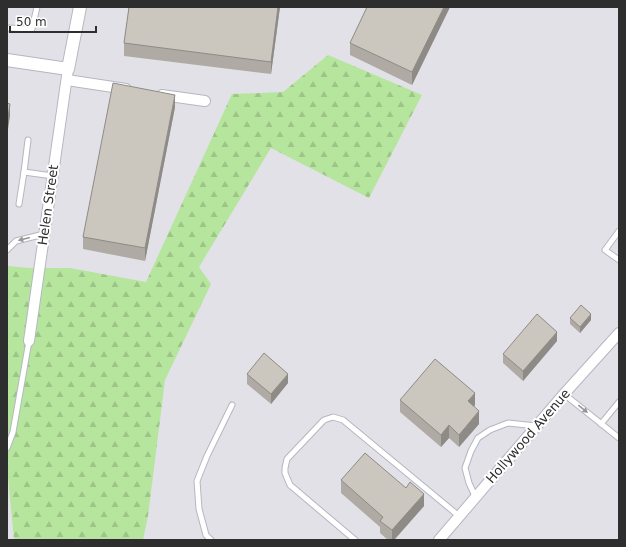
<svg xmlns="http://www.w3.org/2000/svg" width="626" height="547" viewBox="0 0 626 547" font-family="'DejaVu Sans',sans-serif">
  <defs>
    <pattern id="forest-firs" width="22" height="20" patternUnits="userSpaceOnUse"><rect width="22" height="20" fill="#b6e59e"/><path d="M5 1l3.5 6h-7zM16 11l3.5 6h-7z" fill="#9dc588"/></pattern>
  </defs>
  <rect width="100%" height="100%" fill="#efe9e1"/>
  <g fill="#e3e1e8">
    <polygon points="7,7 619,7 619,540 78,540 7,299"/>
    <polygon points="7,468 14,540 7,540"/>
  </g>
  <polygon fill="url(#forest-firs)" points="328,55 422,95 369,198 271,148 199,267 211,284 165,380 148,516 143,540 14,540 7,468 7,266 30,268 70,268 146,282 232,94 283,92"/>
  <g fill="none" stroke-linecap="round" stroke-linejoin="round">
    <g stroke="#b4b7c1" stroke-width="7">
      <g id="service">
        <polyline points="7,28 32,29 37,7"/>
        <polyline points="24,172 28,140"/>
        <polyline points="19,204 24,172 53,176"/>
        <polyline points="619,231 605,250 619,260"/>
        <polyline points="7,250 16,241 44,234"/>
        <polyline points="564,394 619,438"/>
        <polyline points="601,424 619,402"/>
        <polyline points="7,448 13,432 29,341"/>
        <polyline points="475,496 469,483 465,468 471,451 478,438 490,430 508,423 536,426"/>
        <polyline points="211,540 206,535 199,509 197,481 207,456 232,405"/>
        <polyline points="355,540 290,485 285,473 285,468 287,459 324,420 333,417 343,420 459,516"/>
      </g>
    </g>
    <g stroke="#b4b7c1" stroke-width="12">
      <g id="minor">
        <polyline points="67,80 126,89"/>
        <polyline points="162,95 205,101"/>
        <polyline points="29,341 68,69"/>
        <polyline points="439,540 564,394 619,333"/>
      </g>
    </g>
    <g stroke="#b4b7c1" stroke-width="14">
      <polyline id="tertiary" points="7,60 68,69 80,7"/>
    </g>
    <use href="#service" stroke="#fff" stroke-width="5"/>
    <use href="#minor" stroke="#fff" stroke-width="10"/>
    <use href="#tertiary" stroke="#fff" stroke-width="12"/>
  </g>
  <g fill="#afaba4">
    <polygon points="129,7 280,7 271,74 124,56 124,43"/>
    <polygon points="450,7 412,85 350,55 350,43"/>
    <polygon points="175,107 145,261 83,249 83,237"/>
    <polygon points="570,318 591,320 580,333 570,324"/>
    <polygon points="557,341 523,381 503,363 503,354"/>
    <polygon points="247,374 288,383 271,404 247,384"/>
    <polygon points="400,400 475,405 474,407 479,424 459,447 449,438 441,447 400,412"/>
    <polygon points="341,480 406,488 424,506 394,540 388,540 380,533 380,527 341,493"/>
  </g>
  <g fill="#8e8b86">
    <polygon points="278,7 280,7 271,74 271,62"/>
    <polygon points="444,7 450,7 412,85 412,72"/>
    <polygon points="175,95 175,107 145,261 145,248"/>
    <polygon points="10,104 10,116 7,136 7,124"/>
    <polygon points="591,314 591,320 580,333 580,327"/>
    <polygon points="557,332 557,341 523,381 523,371"/>
    <polygon points="288,374 288,383 271,404 271,394"/>
    <polygon points="475,393 475,405 468,414 468,401"/>
    <polygon points="479,411 479,424 459,447 459,435"/>
    <polygon points="449,425 449,438 441,447 441,435"/>
    <polygon points="424,494 424,506 394,540 392,540 392,530"/>
  </g>
  <g fill="#cbc7bf" stroke="#8e8b86">
    <polygon points="129,7 278,7 271,62 124,43"/>
    <polygon points="367,7 444,7 412,72 350,43"/>
    <polygon points="113,83 175,95 145,248 83,237"/>
    <polygon points="7,103 10,104 7,124"/>
    <polygon points="581,305 591,314 580,327 570,318"/>
    <polygon points="537,314 557,332 523,371 503,354"/>
    <polygon points="264,353 288,374 271,394 247,374"/>
    <polygon points="435,359 475,393 468,401 479,411 459,435 449,425 441,435 400,400"/>
    <polygon points="365,453 406,488 410,482 424,494 392,530 380,521 383,517 341,480"/>
  </g>
  <defs><path id="oneway-solid" d="M-6-.8H1V-3.2L6.5 0L1 3.2V.8H-6Z"/></defs>
  <g fill="#969696">
    <use href="#oneway-solid" transform="translate(24 239) rotate(166)"/>
    <use href="#oneway-solid" transform="translate(583 409) rotate(39)"/>
  </g>
  <g text-anchor="middle" dominant-baseline="central" stroke-width="4" stroke-linejoin="round" paint-order="stroke">
    <g font-size="13" fill="#2e2e2e" stroke="#fff">
      <text transform="translate(48 205) rotate(-82)">Helen Street</text>
      <text transform="translate(528 436) rotate(-49)">Hollywood Avenue</text>
    </g>
  </g>
  <rect width="626" height="547" fill="none" stroke="#2e2e2e" stroke-width="16"/>
  <path d="M10 26v6h86v-6" fill="none" stroke="#2e2e2e" stroke-width="2"/>
  <text x="16" y="26" font-size="12" fill="#2e2e2e" stroke="#ffffff" stroke-width="3" paint-order="stroke">50 m</text>
</svg>
